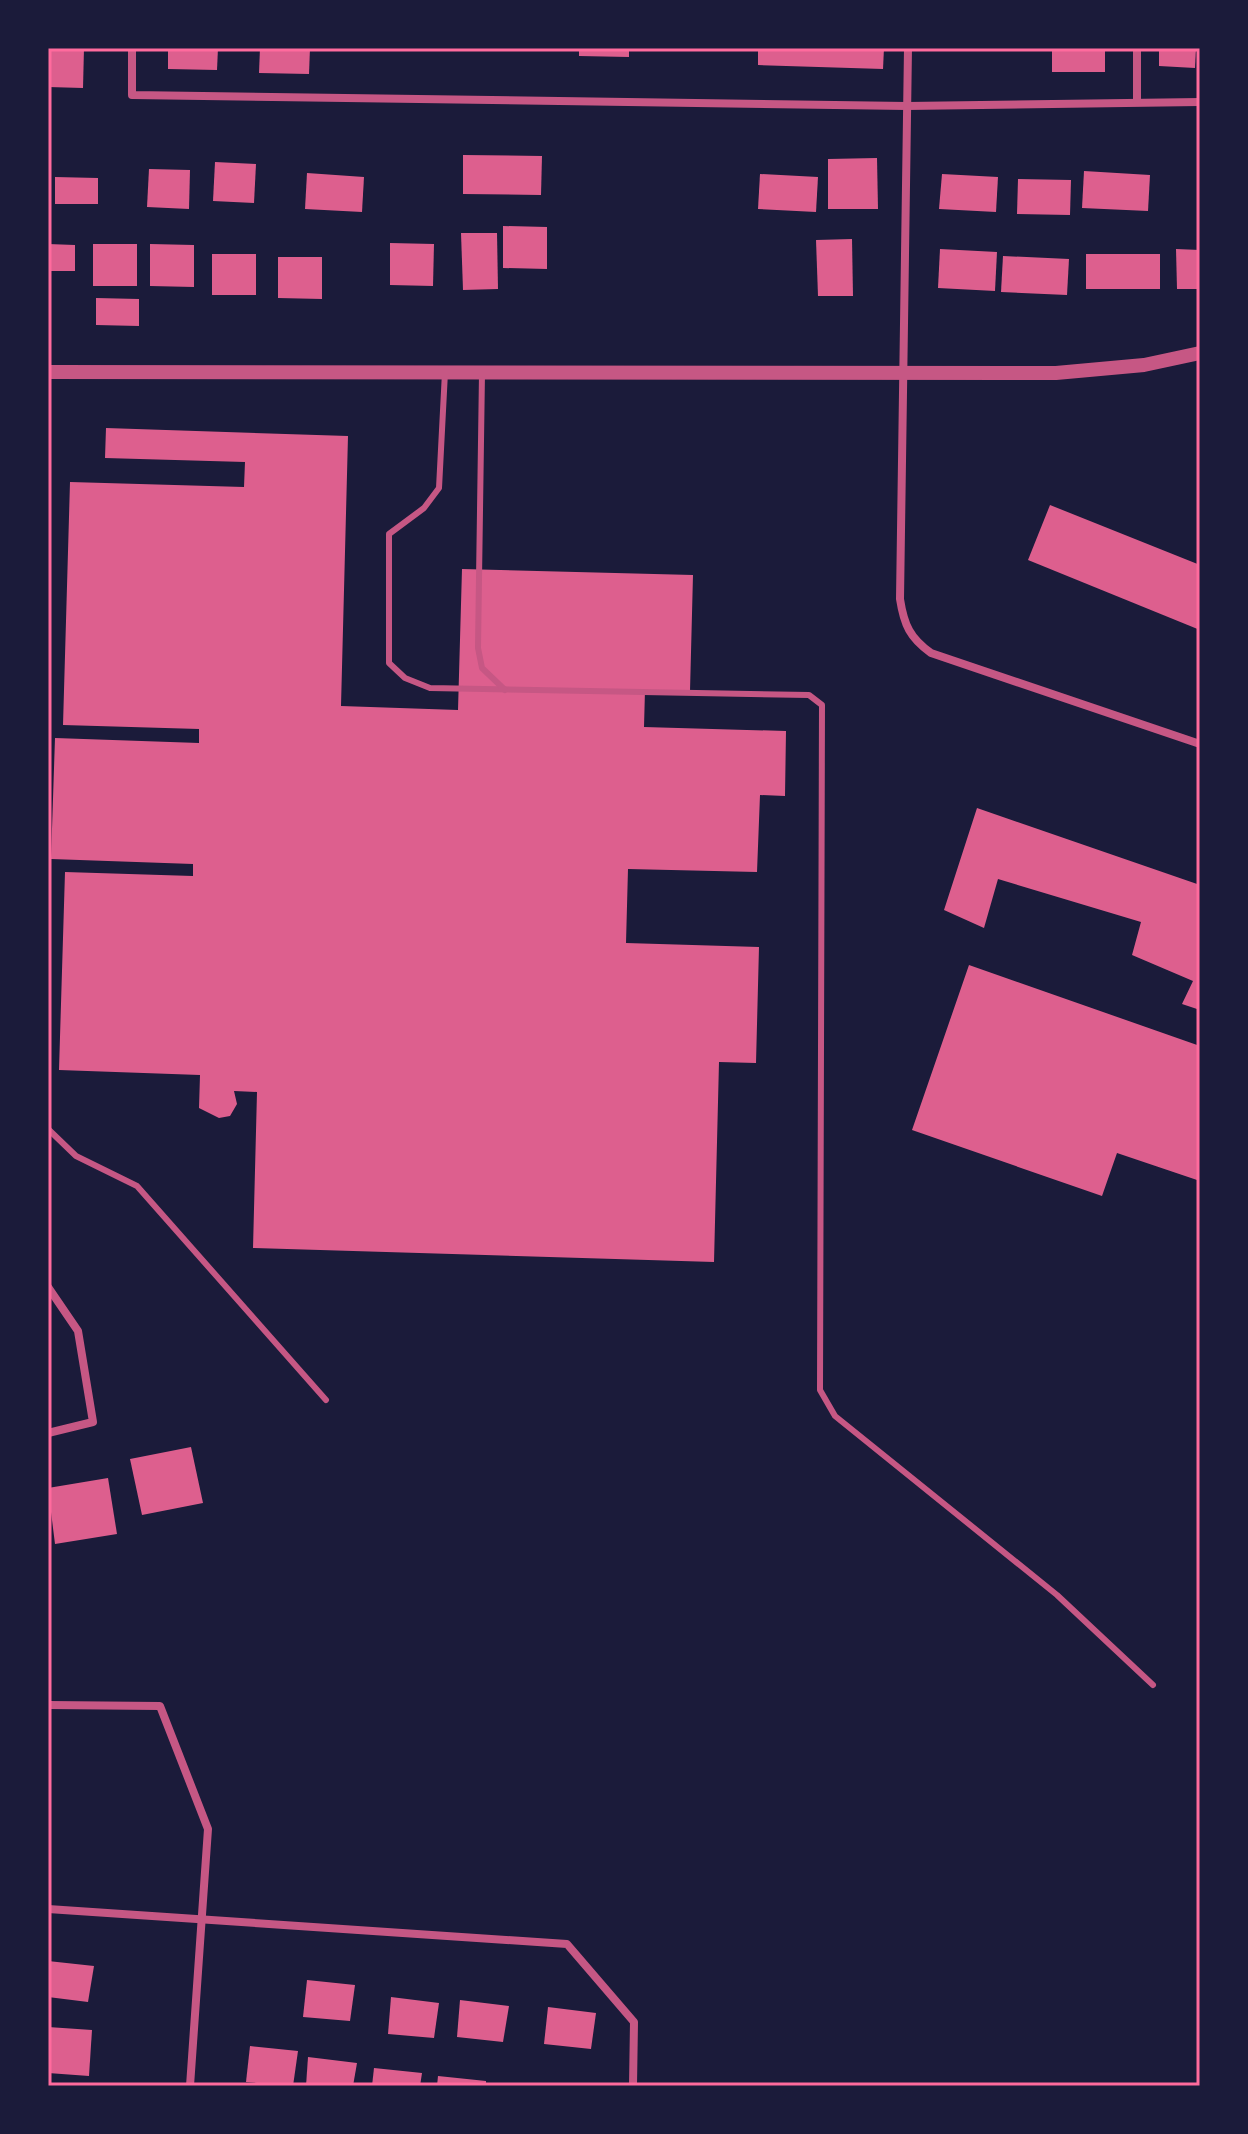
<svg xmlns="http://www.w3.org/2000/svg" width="1248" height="2134" viewBox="0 0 1248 2134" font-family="Barlow,sans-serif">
  <rect width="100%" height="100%" fill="#1b1b3a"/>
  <g fill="#dd5f8e">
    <polygon points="48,48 84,48 83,88 48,87"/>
    <polygon points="168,48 218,48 217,70 168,69"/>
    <polygon points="260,48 310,48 309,74 259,73"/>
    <polygon points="579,48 629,48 629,57 579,56"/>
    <polygon points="758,48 884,48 883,69 758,65"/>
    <rect x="1052" y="48" width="53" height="24"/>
    <polygon points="1159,48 1196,48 1195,68 1159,66"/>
    <polygon points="463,155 542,156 541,195 463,194"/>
    <polygon points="877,158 878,209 828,209 828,159"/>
    <polygon points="215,162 256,164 254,203 213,201"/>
    <polygon points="149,169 190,170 189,209 147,207"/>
    <polygon points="1084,171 1150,175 1148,211 1082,208"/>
    <polygon points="307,173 364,177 362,212 305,209"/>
    <polygon points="760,174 818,177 816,212 758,209"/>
    <polygon points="942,174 998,177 996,212 939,209"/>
    <polygon points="55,177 98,178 98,204 55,204"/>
    <polygon points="1018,179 1071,180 1070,215 1017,214"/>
    <polygon points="503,226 547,227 547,269 503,268"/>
    <polygon points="461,233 497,233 498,289 463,290"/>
    <polygon points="852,239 853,296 818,296 816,240"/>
    <polygon points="390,243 434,244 433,286 390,285"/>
    <polygon points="48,244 75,245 75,271 48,271"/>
    <rect x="93" y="244" width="44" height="42"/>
    <polygon points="150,244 194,245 194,287 150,286"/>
    <polygon points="940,249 997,252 995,291 938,288"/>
    <polygon points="1176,249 1200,250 1200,289 1177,289"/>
    <rect x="212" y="254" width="44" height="41"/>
    <rect x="1086" y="254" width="74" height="35"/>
    <polygon points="1003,256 1069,259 1067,295 1001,292"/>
    <polygon points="278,257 322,257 322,299 278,298"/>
    <polygon points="96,298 139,299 139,326 96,325"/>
    <polygon points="106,428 348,436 341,706 458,710 462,569 693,575 690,691 645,690 644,727 786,731 785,796 760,795 757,872 628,869 626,943 759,947 756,1063 719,1062 714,1262 253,1248 257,1092 234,1091 237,1104 230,1116 219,1118 199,1108 200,1075 59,1070 65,872 193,876 193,864 51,859 55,738 199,743 199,729 63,725 70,482 244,487 245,462 105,458"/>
    <polygon points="1050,505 1200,565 1200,630 1028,560"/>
    <polygon points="977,808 1200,885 1200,1010 1182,1004 1193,981 1132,955 1141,922 998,879 984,928 944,910"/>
    <polygon points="969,965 1200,1046 1200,1181 1117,1153 1102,1196 912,1130"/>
    <polygon points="191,1447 203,1503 142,1515 130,1459"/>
    <polygon points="108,1478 117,1534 55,1544 48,1488"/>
    <polygon points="48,1961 94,1966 88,2002 48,1997"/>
    <polygon points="307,1980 355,1985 350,2021 303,2017"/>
    <polygon points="391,1997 439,2003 434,2038 388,2034"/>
    <polygon points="460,2000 509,2006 503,2042 457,2037"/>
    <polygon points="548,2007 596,2013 591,2049 544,2044"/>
    <polygon points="48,2027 92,2030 89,2076 48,2073"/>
    <polygon points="250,2046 298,2051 293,2086 246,2082"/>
    <polygon points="308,2057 357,2063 353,2086 306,2086"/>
    <polygon points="374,2068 422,2073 420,2086 372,2086"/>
    <polygon points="438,2076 486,2081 486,2086 437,2086"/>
  </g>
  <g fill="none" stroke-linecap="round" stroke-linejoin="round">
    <g stroke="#c65784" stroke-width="6">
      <polyline points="445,372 439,488 424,508 389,534 389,663 405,678 430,688 809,695 822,705 820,1390 835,1416 1057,1595 1153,1685"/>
      <polyline points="482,373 478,648 482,668 505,690"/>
      <polyline points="48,1129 76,1156 137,1186 326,1400"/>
    </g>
    <g stroke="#c65784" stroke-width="8">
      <polyline points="132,48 132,95 907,106 1200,102"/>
      <path d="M908 48 900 599C904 625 910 638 931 653L1200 744"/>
      <polyline points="1137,101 1137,48"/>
      <polyline points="48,1287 78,1331 93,1422 48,1433"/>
      <polyline points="48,1705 160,1706 208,1829 190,2086"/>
      <polyline points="48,1909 567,1944 634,2022 633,2086"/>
    </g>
    <polyline stroke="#c65784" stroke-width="14" points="48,372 1056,373 1144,365 1200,353"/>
  </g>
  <rect width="1248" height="2134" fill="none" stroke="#1b1b3a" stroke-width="100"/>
  <rect x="50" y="50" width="1148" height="2034" fill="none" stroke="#ff6b9d" stroke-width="3"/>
</svg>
